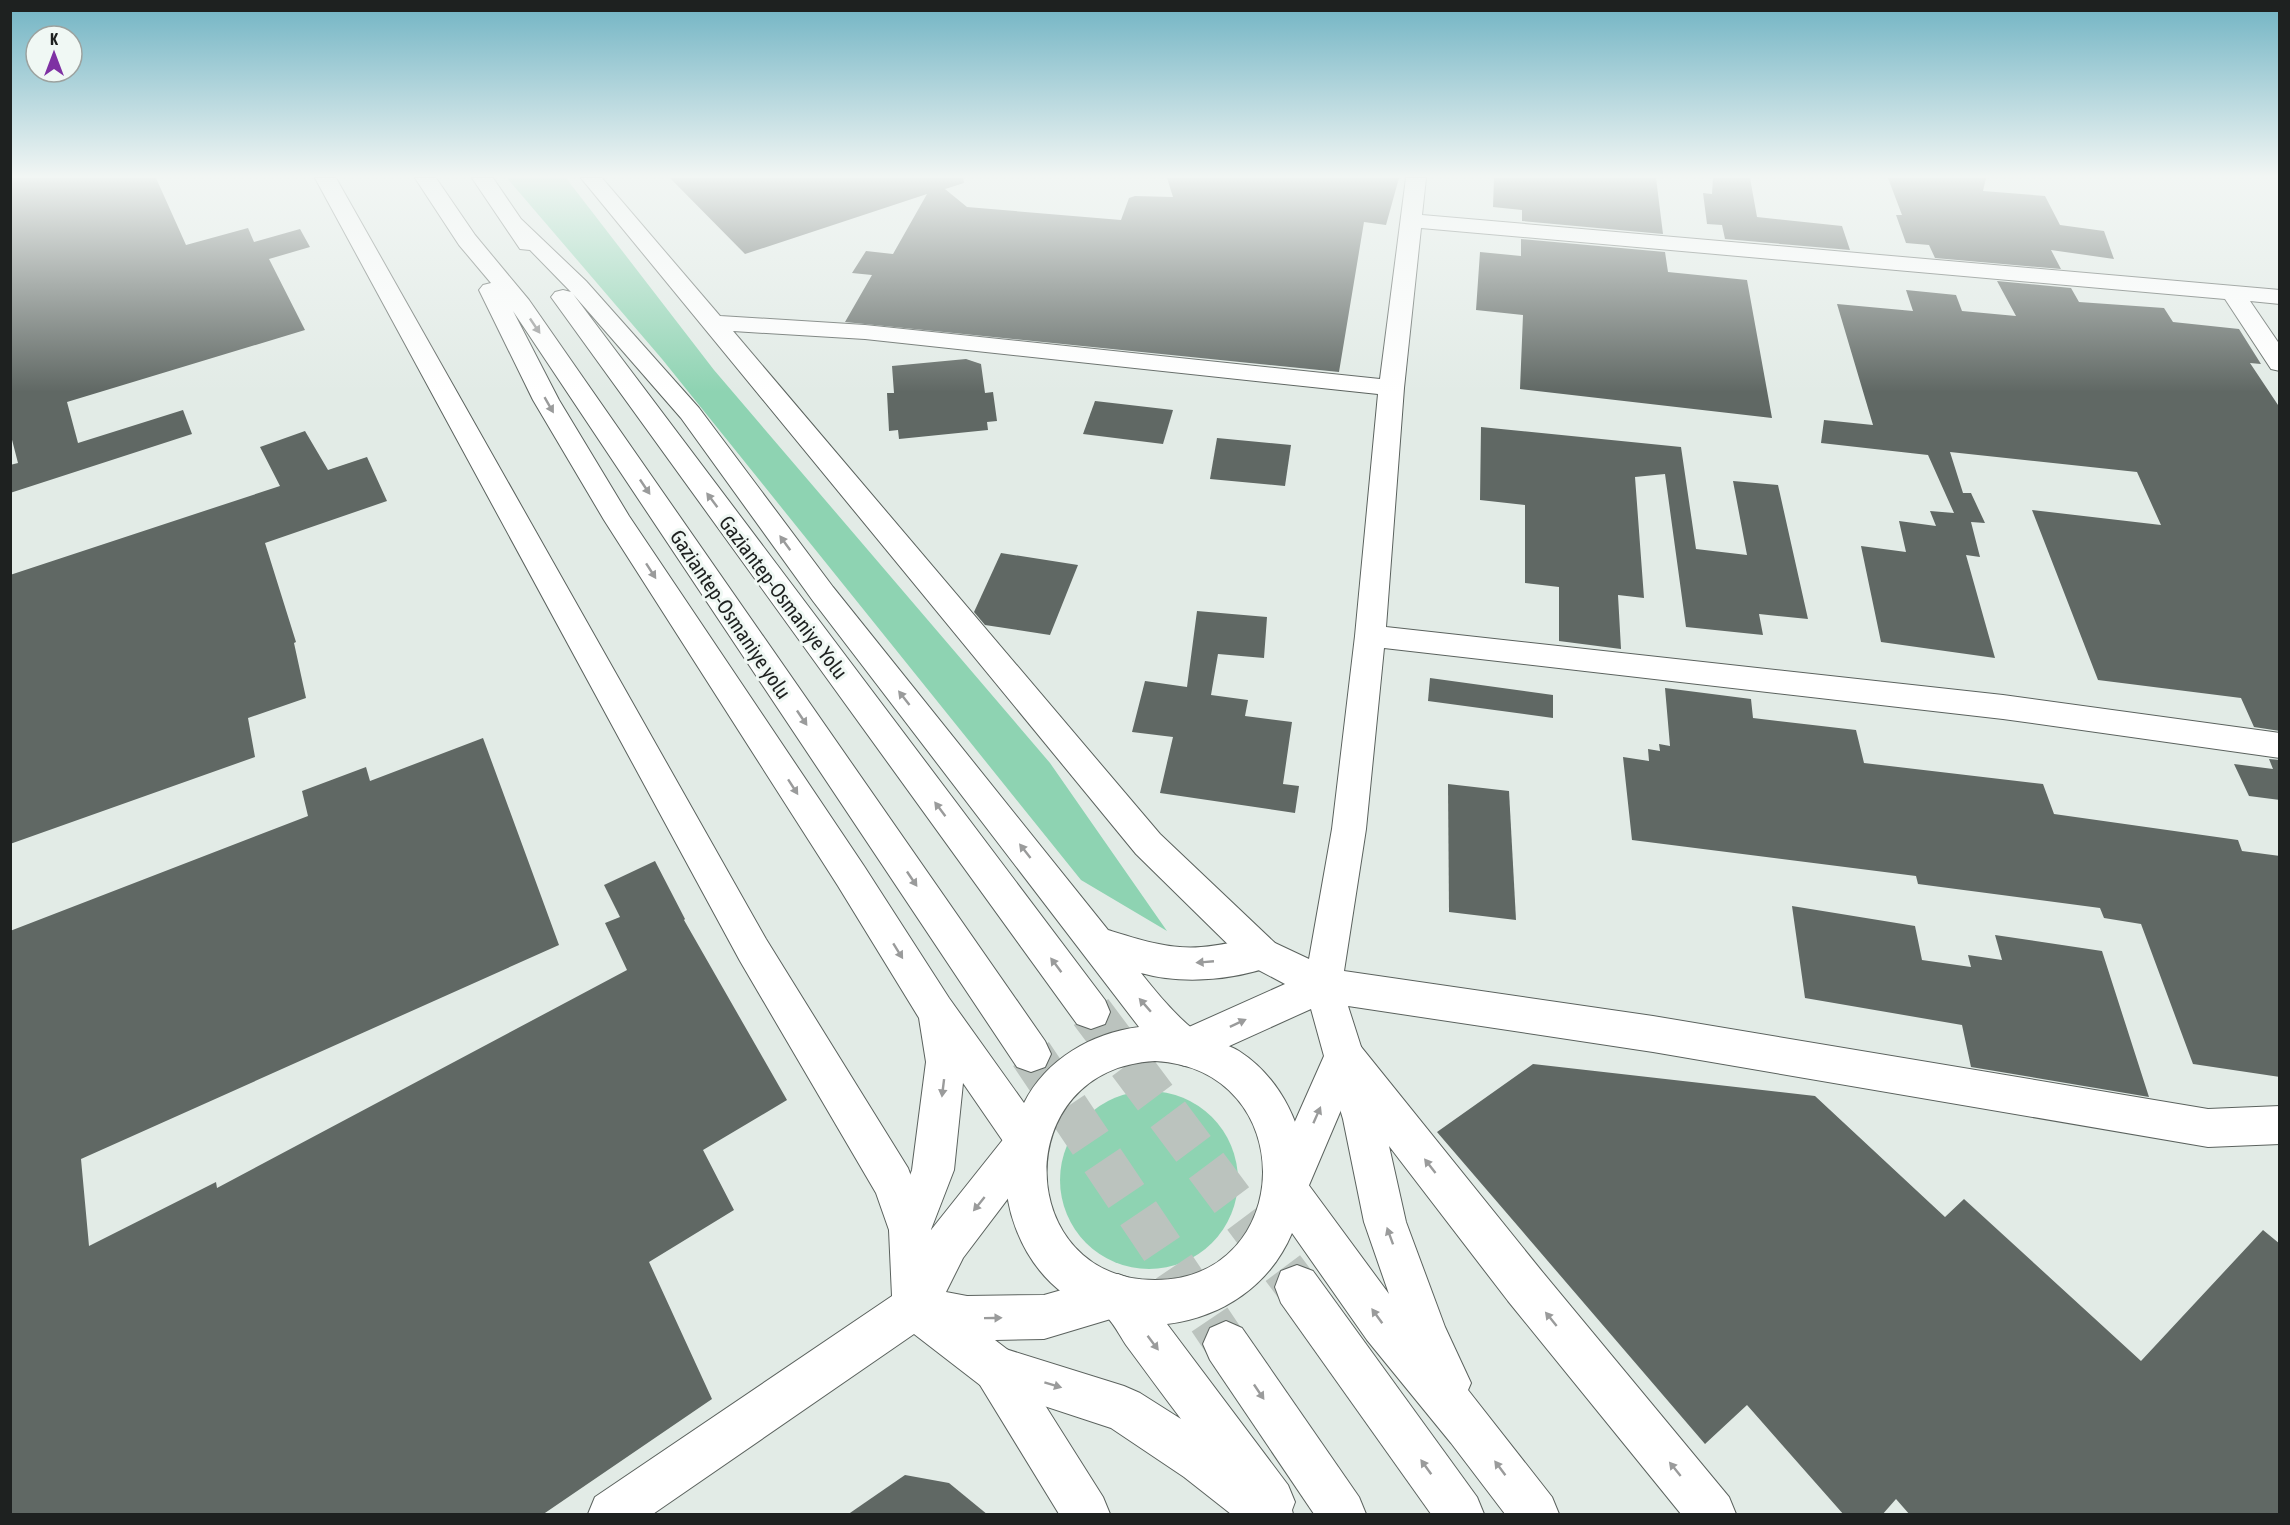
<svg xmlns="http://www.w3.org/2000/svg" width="2290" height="1525" viewBox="0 0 2290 1525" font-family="'Asap Condensed',sans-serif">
  <rect width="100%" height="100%" fill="#e2ebe6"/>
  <g fill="#8ed3b2">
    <polygon points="507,178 566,178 714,370 1050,763 1167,931 1081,880 662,359"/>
    <circle cx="1149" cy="1180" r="89"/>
  </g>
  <g fill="#606864">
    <polygon points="10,178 156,178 186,245 248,228 254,242 300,229 310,247 269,259 305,330 67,402 78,443 183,410 192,434 10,493 10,465 18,463 10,432"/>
    <polygon points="670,178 963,178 964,183 945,189 967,207 1121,220 1129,198 1135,196 1173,197 1167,178 1399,178 1386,225 1364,222 1339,372 845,322 872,275 852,273 866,251 893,254 927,194 745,254"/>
    <polygon points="1494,178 1656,178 1663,234 1522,221 1522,210 1493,207"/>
    <polygon points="1713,178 1750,178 1757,217 1842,226 1850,250 1725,239 1722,225 1707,224 1703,193 1712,194"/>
    <polygon points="1888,178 1986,178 1983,191 2045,196 2060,225 2104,231 2114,259 2051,250 2061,269 1935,258 1929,245 1906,243 1896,215 1902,215"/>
    <polygon points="1521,239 1665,252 1668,272 1747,280 1772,418 1520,389 1523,315 1476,310 1480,252 1521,256"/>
    <polygon points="1997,281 2071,288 2079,302 2164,308 2173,322 2239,329 2261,364 2250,363 2280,408 2280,731 2254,727 2241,698 2098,680 2032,510 2161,525 2137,472 1950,452 1963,493 1971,493 1985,523 1971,522 1980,557 1966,555 1995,658 1881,642 1861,546 1906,552 1899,521 1936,526 1930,511 1954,513 1928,455 1821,443 1824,420 1873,425 1837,304 1913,311 1906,290 1956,295 1962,311 2016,316"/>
    <polygon points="966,359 981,364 985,393 993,392 997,421 987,422 988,430 899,439 898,430 889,431 887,393 894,393 892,366"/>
    <polygon points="1095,401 1173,410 1163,444 1083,434"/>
    <polygon points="1481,427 1681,447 1696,549 1747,555 1733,481 1778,485 1808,619 1759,614 1763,635 1686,627 1665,474 1635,477 1644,598 1618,595 1621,649 1559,641 1559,587 1525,583 1525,505 1480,500"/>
    <polygon points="305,431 328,470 367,457 387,501 265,543 296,642 294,643 306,698 248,718 255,757 10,844 10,575 280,486 260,447"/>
    <polygon points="1217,438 1291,445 1285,486 1210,479"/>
    <polygon points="1001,553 1078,565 1050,635 985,625 974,612"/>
    <polygon points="1197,611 1267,617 1264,658 1218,654 1211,695 1248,700 1245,716 1292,722 1283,784 1299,786 1295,813 1160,793 1173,737 1132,732 1145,681 1187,687"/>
    <polygon points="1430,678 1553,695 1553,718 1428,701"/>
    <polygon points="1665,688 1751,699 1753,718 1856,730 1864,763 2043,784 2054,814 2238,840 2242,851 2280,856 2280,1077 2193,1064 2141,924 2104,918 2100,908 1918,884 1916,876 1632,840 1623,757 1649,761 1648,749 1660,751 1659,744 1670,746"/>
    <polygon points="483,738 559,945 81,1159 89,1246 216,1182 217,1188 627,970 605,923 620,917 604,885 655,861 685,919 684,920 787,1100 703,1150 734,1210 649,1262 712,1399 542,1515 10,1515 10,931 308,816 302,791 366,767 370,781"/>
    <polygon points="2269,759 2280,760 2280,800 2249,796 2234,764 2273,769"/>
    <polygon points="1448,784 1509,791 1516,920 1449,912"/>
    <polygon points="1792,906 1915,926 1922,960 1971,967 1968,955 2002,960 1995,935 2102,951 2149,1097 1971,1067 1962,1025 1805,998"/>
    <polygon points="1533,1064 1815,1096 1945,1217 1964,1199 2141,1361 2263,1230 2280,1244 2280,1515 1910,1515 1896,1499 1882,1515 1844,1515 1747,1405 1705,1444 1437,1132"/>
    <polygon points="905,1475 949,1483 988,1515 847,1515"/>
  </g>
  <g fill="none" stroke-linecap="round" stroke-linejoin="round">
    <g stroke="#bbc3be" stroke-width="43" stroke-dasharray="43 21" stroke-linecap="butt">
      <polyline points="1091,1012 1297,1287"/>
      <polyline points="1031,1054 1226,1344"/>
    </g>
    <g stroke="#5b625e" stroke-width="2">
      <g id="minor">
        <polygon points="315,178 336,178 766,939 908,1168 931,1230 1013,1127 1027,1121 1041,1127 1047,1141 1041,1155 963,1258 946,1292 967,1296 1044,1295 1118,1274 1134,1280 1140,1296 1134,1312 1044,1339 995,1340 1012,1353 1103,1497 1110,1514 1059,1514 980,1385 914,1334 653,1514 588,1514 595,1497 892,1296 889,1230 876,1193 740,961"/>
        <path d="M581 178H602L720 316 865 325 1380 379 1406 178H1426L1422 215 2280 290V304L2250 301 2280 345V371L2271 369 2225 299 1421 228 1404 388 1386 627 2003 695 2280 733V758L2003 719 1384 648 1366 829 1344 971 1653 1016 2208 1109 2280 1106V1144L2208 1147 1653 1052 1348 1006 1364 1056 1301 1204 1286 1210 1271 1204 1265 1189 1324 1056 1311 1009 1185 1066 1171 1061 1165 1048 1171 1035 1285 984 1249 965 1136 854ZM733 331 865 339 1378 394 1355 636 1332 829 1309 959 1275 943 1160 834Z"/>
      </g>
    </g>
    <g stroke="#5b625e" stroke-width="2">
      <g id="highway">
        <path d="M415 178H436L475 235 529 300 1045 1041 1051 1054 1045 1067 1031 1072 1017 1067 513 311 559 400 629 516 864 866 949 998 1024 1103C1046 1059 1092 1033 1139 1027L813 601 681 418 573 294 1105 1000 1110 1012 1105 1024 1091 1029 1077 1024 551 297 555 292 563 290 571 292 530 250 520 249 472 178H493L521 219 586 281 699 408 833 587 1108 930C1137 939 1170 950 1201 947 1226 946 1251 934 1275 943L1281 954 1275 965C1235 980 1183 985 1141 973 1157 993 1174 1014 1194 1030 1205 1040 1226 1043 1239 1051 1281 1078 1307 1131 1305 1180L1389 1294 1364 1222 1343 1119 1329 1073 1331 1070 1324 1056 1330 1043 1344 1038 1358 1043 1540 1269 1729 1497 1736 1514H1681L1508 1301 1389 1146 1406 1222 1445 1327 1471 1383 1468 1390 1552 1497 1559 1514H1505L1451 1443 1367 1340 1292 1233C1270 1285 1223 1317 1167 1324L1288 1485 1295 1502 1292 1510 1293 1514H1231L1184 1477 1111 1428 980 1385 973 1369 980 1353 996 1346 1124 1386 1140 1393 1181 1419C1162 1394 1144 1369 1126 1345 1120 1336 1113 1322 1105 1315 1095 1307 1076 1303 1064 1294 1020 1261 999 1202 1007 1147L963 1083 954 1170 925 1245 910 1251 895 1245 889 1230 912 1170 926 1062 919 1018 838 886 604 520 533 400 479 290 483 285 491 283 459 245ZM1155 1061C1302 1069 1296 1280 1155 1280 1014 1280 1007 1069 1155 1061Z"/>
        <polygon points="1297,1265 1313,1271 1477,1497 1484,1514 1431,1514 1281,1303 1275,1287 1281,1271"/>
        <polygon points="1226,1321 1242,1328 1359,1497 1366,1514 1314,1514 1210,1360 1203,1344 1210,1328"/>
      </g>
    </g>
    <use href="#minor" fill="#fff" fill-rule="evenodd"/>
    <use href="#highway" fill="#fff" fill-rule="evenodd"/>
  </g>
  <defs><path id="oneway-solid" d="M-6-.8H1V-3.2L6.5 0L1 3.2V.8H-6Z" transform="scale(1.5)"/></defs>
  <g fill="#9a9b9b">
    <use href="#oneway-solid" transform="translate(535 326) rotate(56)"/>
    <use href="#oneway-solid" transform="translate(549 405) rotate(60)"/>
    <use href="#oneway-solid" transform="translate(645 487) rotate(56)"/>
    <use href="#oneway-solid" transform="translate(712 500) rotate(-127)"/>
    <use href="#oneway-solid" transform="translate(785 543) rotate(-126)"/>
    <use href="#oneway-solid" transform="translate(651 571) rotate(57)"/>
    <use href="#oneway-solid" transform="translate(904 698) rotate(-128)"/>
    <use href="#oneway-solid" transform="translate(802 718) rotate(56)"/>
    <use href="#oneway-solid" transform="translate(793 787) rotate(57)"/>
    <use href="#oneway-solid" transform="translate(940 809) rotate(-127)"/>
    <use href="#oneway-solid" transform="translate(1025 851) rotate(-128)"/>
    <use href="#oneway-solid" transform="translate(912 879) rotate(56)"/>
    <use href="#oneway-solid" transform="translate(898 951) rotate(58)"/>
    <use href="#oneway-solid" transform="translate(1205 962) rotate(175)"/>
    <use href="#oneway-solid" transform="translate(1056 965) rotate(-127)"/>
    <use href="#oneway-solid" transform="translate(1145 1005) rotate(-131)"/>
    <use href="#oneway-solid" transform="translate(1238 1023) rotate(-25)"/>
    <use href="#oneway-solid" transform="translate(943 1088) rotate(97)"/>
    <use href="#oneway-solid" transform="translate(1317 1115) rotate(-66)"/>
    <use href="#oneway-solid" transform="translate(1430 1166) rotate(-128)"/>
    <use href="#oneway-solid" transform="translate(979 1204) rotate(129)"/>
    <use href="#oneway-solid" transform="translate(1390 1236) rotate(-110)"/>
    <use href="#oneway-solid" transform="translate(1377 1316) rotate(-126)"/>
    <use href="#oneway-solid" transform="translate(993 1318) rotate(-1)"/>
    <use href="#oneway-solid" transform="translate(1551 1319) rotate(-129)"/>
    <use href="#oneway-solid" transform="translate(1153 1343) rotate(53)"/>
    <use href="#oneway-solid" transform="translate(1053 1385) rotate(17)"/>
    <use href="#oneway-solid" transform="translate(1259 1392) rotate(56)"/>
    <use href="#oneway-solid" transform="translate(1426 1467) rotate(-126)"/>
    <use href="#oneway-solid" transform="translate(1500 1468) rotate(-127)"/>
    <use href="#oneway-solid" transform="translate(1675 1469) rotate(-129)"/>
  </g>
  <linearGradient id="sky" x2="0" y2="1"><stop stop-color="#70b3c3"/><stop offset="0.45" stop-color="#f2f6f4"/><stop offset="1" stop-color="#f2f6f4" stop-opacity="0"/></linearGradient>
  <rect width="2290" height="392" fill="url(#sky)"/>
  <g text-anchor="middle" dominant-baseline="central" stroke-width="6" stroke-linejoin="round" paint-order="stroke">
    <g font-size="21" fill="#1e2120" stroke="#f0f8f4">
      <text transform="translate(784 597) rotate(53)">Gaziantep-Osmaniye Yolu</text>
      <text transform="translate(731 614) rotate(56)">Gaziantep-Osmaniye yolu</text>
    </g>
  </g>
  <rect width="2290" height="1525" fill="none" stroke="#1e2120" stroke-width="24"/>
  <g transform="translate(54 54)"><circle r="28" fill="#f0f8f4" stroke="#9ca29f" stroke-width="1.5"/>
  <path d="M0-4.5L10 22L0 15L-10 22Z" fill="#7e31a3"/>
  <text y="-9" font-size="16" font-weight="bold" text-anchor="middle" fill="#1e2120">K</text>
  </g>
</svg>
